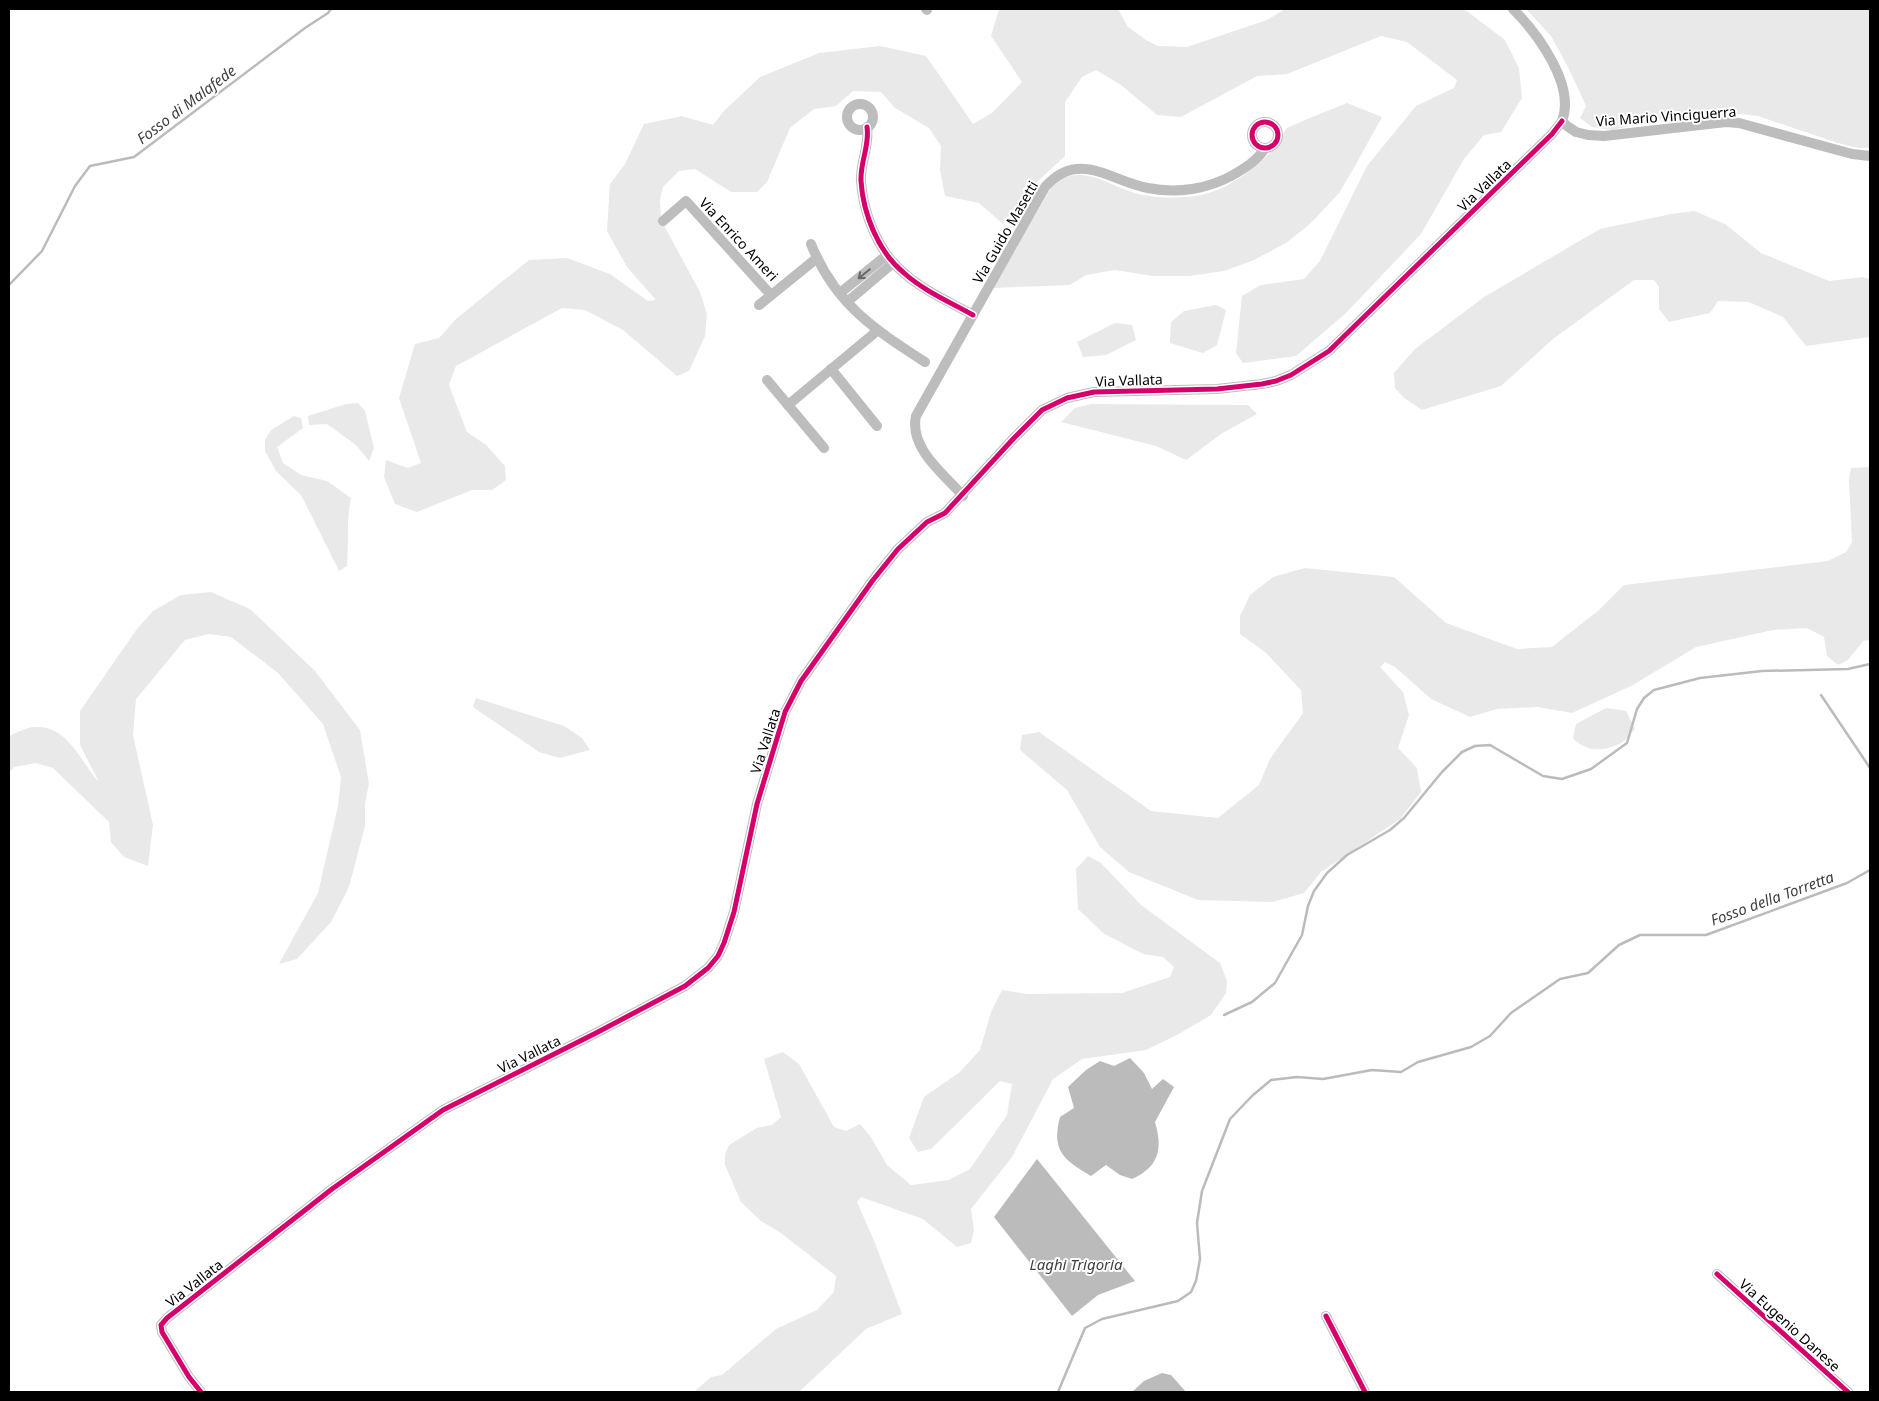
<svg xmlns="http://www.w3.org/2000/svg" width="1879" height="1401" viewBox="0 0 1879 1401" font-family="'Noto Sans',sans-serif">
  <rect width="100%" height="100%" fill="#fff"/>
  <g fill="#e9e9e9">
    <polygon points="999,9 1118,9 1128,27 1146,40 1158,46 1187,47 1267,20 1285,9 1464,9 1505,40 1519,68 1522,98 1501,132 1484,135 1464,159 1421,234 1346,313 1296,356 1243,363 1236,353 1242,296 1261,285 1304,279 1320,261 1367,166 1416,106 1454,88 1457,80 1407,42 1381,36 1287,74 1257,76 1181,117 1157,115 1121,85 1096,70 1082,77 1065,102 1065,156 1025,193 1003,224 979,203 945,196 940,170 941,146 929,128 895,108 881,92 853,91 836,106 814,109 790,128 767,182 757,192 731,192 695,169 679,171 663,187 660,199 661,220 700,292 707,314 705,336 689,371 677,376 623,330 585,310 562,308 456,366 449,385 467,432 486,445 505,466 506,480 492,490 472,490 417,512 395,504 384,477 386,460 408,468 421,463 399,398 415,344 439,338 456,319 529,260 567,258 610,274 648,301 656,300 627,267 607,231 610,184 625,164 644,124 682,116 713,125 723,112 760,77 819,53 880,46 926,56 973,124 992,113 1022,82 991,36"/>
    <polygon points="1526,9 1870,9 1870,148 1859,148 1838,143 1758,116 1741,114 1704,113 1662,119 1612,130 1592,127 1580,118 1586,106 1568,67 1551,36"/>
    <path d="M1347 103 1382 117 1355 166 1339 193 1310 224 1286 243 1254 260 1224 271 1189 276H1153L1115 270 1086 275 1070 285 993 288 1051 188C1077 161 1104 183 1132 192 1149 198 1170 198 1188 197 1224 194 1252 171 1276 147 1281 142 1282 132 1287 128 1292 125 1300 123 1305 120 1319 114 1333 109 1347 103Z"/>
    <polygon points="1694,211 1725,224 1761,253 1829,281 1863,277 1870,279 1870,337 1806,346 1783,317 1749,302 1718,301 1710,313 1669,322 1659,309 1659,287 1654,280 1634,280 1553,339 1501,386 1422,410 1404,398 1395,388 1394,373 1415,349 1484,297 1600,229 1671,214"/>
    <polygon points="1216,305 1226,310 1217,345 1203,353 1170,343 1171,322 1184,311"/>
    <polygon points="1115,323 1132,325 1136,340 1106,355 1083,357 1077,342"/>
    <polygon points="358,403 365,411 374,448 369,461 356,445 327,424 309,425 308,416 346,404"/>
    <polygon points="1091,404 1248,405 1257,414 1221,434 1186,460 1156,446 1061,422 1075,408"/>
    <path d="M294 416 301 418 303 428 277 447 283 463 301 475 327 481 351 498C346 521 349 543 347 566L339 571 301 495 276 471 265 451V440L271 430Z"/>
    <polygon points="1870,467 1870,640 1863,641 1848,660 1838,665 1827,656 1824,637 1807,628 1773,630 1696,647 1631,686 1572,713 1538,707 1497,709 1470,717 1431,699 1395,667 1385,662 1380,667 1403,692 1409,715 1398,748 1417,768 1421,792 1400,819 1321,872 1304,893 1273,902 1198,900 1129,872 1100,847 1067,790 1020,750 1022,735 1039,732 1151,811 1218,818 1259,785 1270,759 1303,713 1301,690 1265,652 1240,634 1240,616 1250,595 1273,577 1305,568 1394,577 1446,623 1517,649 1552,647 1599,610 1624,585 1828,561 1846,552 1852,542 1849,480 1851,468"/>
    <path d="M211 592 250 609 315 671 360 730 369 784 365 803V826L349 887 331 922 297 959 279 964 318 893 338 806 341 777 323 724 278 673 231 637 209 634 185 640 136 699 133 735 153 825 148 866 124 857 111 842 109 822 53 768 36 763 14 767 9 773V736C17 733 26 727 35 727 68 725 80 761 99 782L80 745V711L137 629 153 611 181 595Z"/>
    <polygon points="476,698 564,726 582,738 590,750 560,758 539,752 473,707"/>
    <path d="M1606 708 1626 711 1635 729C1630 734 1624 743 1617 745 1602 752 1584 751 1573 738L1576 724Z"/>
    <polygon points="1088,856 1101,863 1141,905 1220,963 1227,981 1226,993 1211,1015 1175,1036 1146,1050 1082,1059 1053,1079 1012,1157 971,1209 974,1230 971,1243 957,1247 923,1219 861,1197 857,1202 875,1243 902,1314 866,1329 799,1392 694,1392 711,1377 722,1375 776,1329 817,1310 834,1292 836,1276 781,1233 761,1221 741,1202 725,1165 725,1154 729,1145 757,1128 772,1125 781,1117 764,1059 783,1052 799,1064 834,1127 846,1131 860,1124 871,1137 887,1165 911,1185 949,1180 970,1169 1007,1115 1012,1084 1000,1081 931,1149 918,1152 909,1138 924,1097 960,1072 980,1050 991,1012 1002,990 1027,994 1122,993 1170,977 1174,967 1163,957 1143,954 1103,933 1078,909 1076,869"/>
  </g>
  <g fill="#bbb">
    <path d="M1130 1058 1144 1073 1152 1089 1163 1079 1174 1087 1155 1122C1163 1149 1159 1167 1132 1179L1120 1175 1106 1165 1091 1176C1064 1160 1051 1151 1060 1117L1074 1108 1068 1087 1086 1070 1100 1061 1114 1066Z"/>
    <polygon points="1037,1159 1135,1281 1098,1295 1072,1316 994,1217"/>
    <polygon points="1162,1373 1171,1375 1186,1392 1132,1392 1144,1381"/>
  </g>
  <g fill="none" stroke-linecap="round" stroke-linejoin="round">
    <g stroke="#bbb" stroke-width="2.5">
      <polyline points="9,285 42,251 75,186 90,166 134,157 305,28 328,13 331,9"/>
      <polyline points="1821,695 1870,768"/>
      <polyline points="1224,1015 1252,1002 1275,983 1302,935 1308,906 1314,891 1327,873 1347,855 1390,830 1404,818 1442,772 1462,752 1475,746 1490,745 1543,776 1562,779 1591,769 1627,743 1637,709 1644,698 1654,690 1700,678 1762,671 1848,669 1870,664"/>
      <polyline points="1058,1392 1085,1328 1102,1319 1178,1301 1191,1292 1196,1281 1200,1259 1197,1223 1202,1191 1230,1119 1252,1096 1271,1080 1297,1077 1323,1079 1372,1070 1401,1072 1418,1062 1471,1047 1490,1036 1511,1013 1560,979 1588,973 1619,945 1640,935 1706,935 1847,883 1870,870"/>
    </g>
    <g stroke="#bdbdbd" stroke-width="10">
      <polyline points="926,9 927,10"/>
      <path d="M1513 9C1537 33 1576 85 1562 121L1567 126 1576 132 1588 135 1604 136 1726 122 1739 123 1852 154 1870 156"/>
      <circle cx="860" cy="117" r="13"/>
      <circle cx="1265" cy="135" r="13"/>
      <path d="M867 127C870 145 860 162 861 181 863 213 878 252 904 273 924 291 950 302 973 315"/>
      <polyline points="663,221 686,201 771,295"/>
      <path d="M811 244C835 304 874 329 925 362"/>
      <polyline points="840,293 887,255"/>
      <polyline points="847,302 893,263"/>
      <polyline points="759,305 817,258"/>
      <polyline points="831,369 877,426"/>
      <polyline points="767,380 824,448"/>
      <polyline points="788,405 877,331"/>
      <path d="M963 496C943 473 909 448 916 416L1045 187C1079 149 1110 181 1148 188 1177 194 1208 189 1233 175 1245 168 1258 160 1265 148"/>
      <polyline points="1717,1274 1848,1392"/>
      <polyline points="1326,1316 1365,1392"/>
      <polyline points="201,1392 189,1377 162,1332 161,1325 167,1318 332,1189 443,1110 596,1033 685,986 708,968 718,956 724,943 734,912 757,804 785,712 801,681 873,580 898,549 927,522 945,513 1014,438 1042,410 1067,398 1094,392 1217,389 1262,384 1276,381 1291,375 1329,351 1552,134 1562,121"/>
    </g>
    <g stroke="#fff" stroke-width="8">
      <g id="cycleway">
        <circle cx="1265" cy="135" r="13"/>
        <path d="M867 127C870 145 860 162 861 181 863 213 878 252 904 273 924 291 950 302 973 315"/>
        <polyline points="1717,1274 1848,1392"/>
        <polyline points="1326,1316 1365,1392"/>
        <polyline points="201,1392 189,1377 162,1332 161,1325 167,1318 332,1189 443,1110 596,1033 685,986 708,968 718,956 724,943 734,912 757,804 785,712 801,681 873,580 898,549 927,522 945,513 1014,438 1042,410 1067,398 1094,392 1217,389 1262,384 1276,381 1291,375 1329,351 1552,134 1562,121"/>
      </g>
    </g>
    <use href="#cycleway" stroke="#d6006c" stroke-width="5"/>
  </g>
  <defs><path id="oneway-shaft" d="M-6 0H5M1.5-3L5.5 0L1.5 3" fill="none" stroke-width="1.6" stroke-linecap="round" stroke-linejoin="round" transform="scale(1.25)"/></defs>
  <use stroke="#686868" href="#oneway-shaft" transform="translate(864 274) rotate(141)"/>
  <g text-anchor="middle" dominant-baseline="central" stroke-width="4" stroke-linejoin="round" paint-order="stroke">
    <g font-size="14" fill="#000" stroke="#fff">
      <text transform="translate(1666 116) rotate(-4)">Via Mario Vinciguerra</text>
      <text transform="translate(1484 185) rotate(-44)">Via Vallata</text>
      <text transform="translate(1005 232) rotate(-60)">Via Guido Masetti</text>
      <text transform="translate(739 239) rotate(47)">Via Enrico Ameri</text>
      <text transform="translate(1129 380) rotate(-2)">Via Vallata</text>
      <text transform="translate(765 741) rotate(-72)">Via Vallata</text>
      <text transform="translate(529 1054) rotate(-26)">Via Vallata</text>
      <text transform="translate(194 1283) rotate(-38)">Via Vallata</text>
      <text transform="translate(1790 1325) rotate(42)">Via Eugenio Danese</text>
    </g>
    <g font-size="15" font-style="italic" fill="#3f3f3f" stroke="#fff">
      <text transform="translate(186 104) rotate(-37)">Fosso di Malafede</text>
      <text transform="translate(1772 898) rotate(-20)">Fosso della Torretta</text>
      <text x="1076" y="1264">Laghi Trigoria</text>
    </g>
  </g>
  <rect width="1879" height="1401" fill="none" stroke="#000000" stroke-width="20"/>
</svg>
